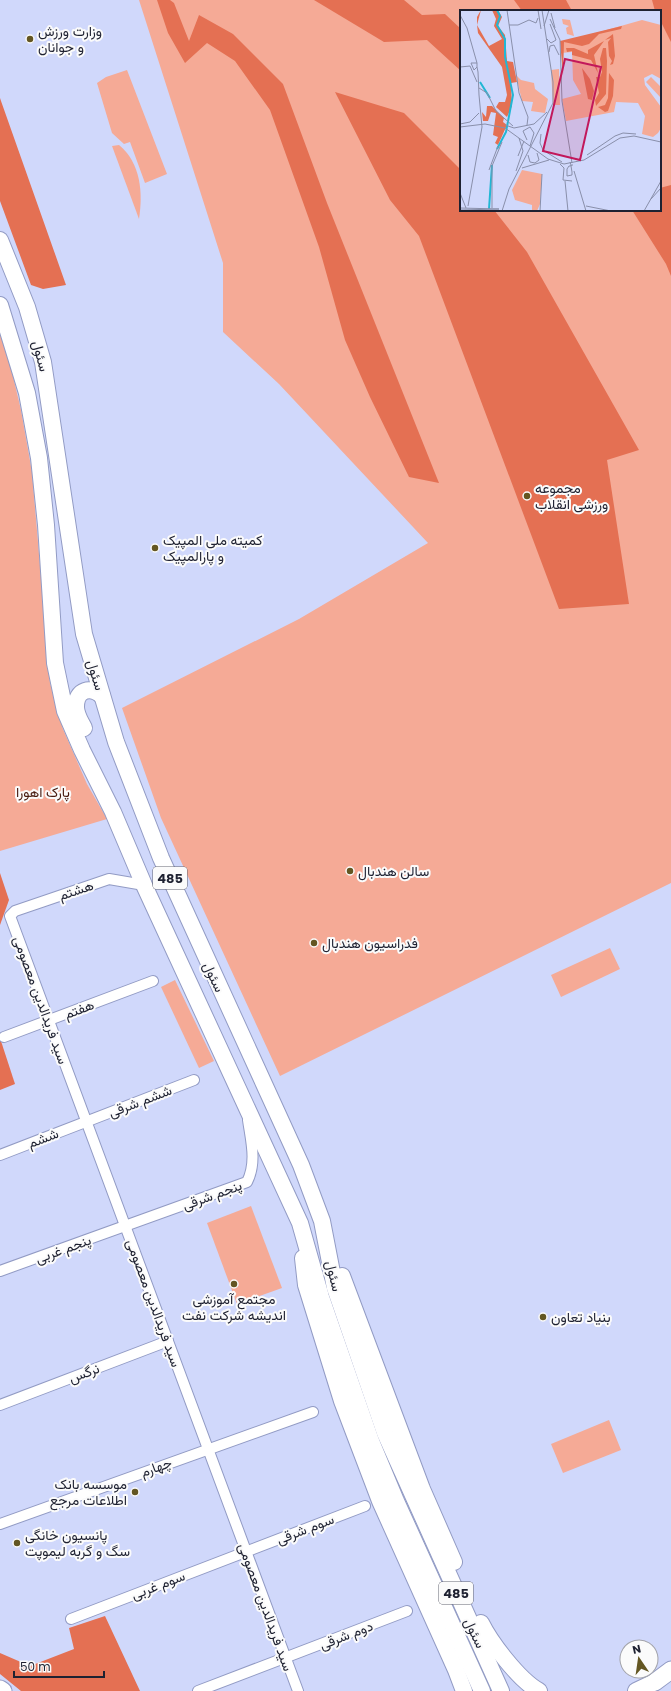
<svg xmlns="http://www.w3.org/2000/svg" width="671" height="1691" viewBox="0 0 671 1691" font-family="Poppins,Vazirmatn,sans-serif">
  <rect width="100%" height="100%" fill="#d0d8fb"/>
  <g fill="#f5aa96" fill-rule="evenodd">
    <path d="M139 0H671V883L280 1076 161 818 122 708 299 619 428 543 279 384 223 332V263ZM461 11H660V210H461Z"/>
    <polygon points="127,70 167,174 145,183 130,142 124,144 112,133 97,83 106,77"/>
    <path d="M119 145C141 163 143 193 139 219L112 146Z"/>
    <polygon points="0,330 7,351 21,410 32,472 50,683 63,729 87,784 107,819 0,851"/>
    <polygon points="610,948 620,969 561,997 551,975"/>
    <polygon points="175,980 214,1061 199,1068 161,987"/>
    <polygon points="251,1206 282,1288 237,1304 207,1223"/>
    <polygon points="609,1420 621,1450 563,1473 551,1444"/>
  </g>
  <g fill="#e47053">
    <polygon points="157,0 170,0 174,3 189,41 199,15 233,34 283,84 327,203 439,483 409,477 370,397 345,340 319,247 270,110 235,61 207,43 185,63 168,33"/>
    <polygon points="314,0 404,0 422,15 445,14 461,29 461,71 427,40 384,42"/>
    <polygon points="514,0 566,0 572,11 522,11"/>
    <polygon points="652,0 671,0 671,42 660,20 660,11 655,11"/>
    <polygon points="335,92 404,113 461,170 461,210 494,210 527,252 639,450 607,460 629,604 559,609 419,236 390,200"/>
    <polygon points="0,98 1,101 66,285 43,289 31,285 0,201"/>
    <polygon points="671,185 671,276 666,264 632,210 660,210 660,188"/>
    <polygon points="0,873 9,900 0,925"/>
    <polygon points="0,1038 15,1084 0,1090"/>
    <polygon points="105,1616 140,1691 21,1691 0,1674 0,1653 30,1666 74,1649 69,1628"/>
  </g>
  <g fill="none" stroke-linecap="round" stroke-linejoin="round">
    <g stroke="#929bc4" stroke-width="12">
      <g id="minor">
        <polyline points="144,885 109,879 15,911 10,916 298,1691"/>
        <polyline points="4,1037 153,981"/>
        <polyline points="0,1155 194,1080"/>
        <path d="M0 1271 247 1182C257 1162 251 1141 248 1120"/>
        <polyline points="0,1405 168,1341"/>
        <polyline points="0,1524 313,1412"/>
        <polyline points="71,1619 365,1506"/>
        <polyline points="198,1691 407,1611"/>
      </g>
    </g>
    <g stroke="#929bc4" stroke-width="18">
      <g id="primary">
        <polyline points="0,240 27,307 43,362 84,634 116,742 161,858 301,1165 322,1221 335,1288 385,1433 501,1691"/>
        <polyline points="0,305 27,393 39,458 46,525 55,663 65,711 82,750 113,812 144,885 300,1223 321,1297 371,1441 396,1501 482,1691"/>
        <path d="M84 728C81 722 76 715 76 707 76 689 91 686 102 696"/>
        <polyline points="303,1258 306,1285 342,1401 380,1501 456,1670 464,1691"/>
        <polyline points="342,1276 422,1489 454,1562"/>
        <path d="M481 1623C491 1643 519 1680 539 1691"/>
        <polyline points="636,1691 655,1682"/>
      </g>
    </g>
    <g stroke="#929bc4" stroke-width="19">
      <g id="trunk">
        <polyline points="655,1682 671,1670"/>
        <polyline points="0,1689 3,1691"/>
      </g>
    </g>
    <use href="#minor" stroke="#fff" stroke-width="10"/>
    <use href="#primary" stroke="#fff" stroke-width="16"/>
    <use href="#trunk" stroke="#fff" stroke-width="17"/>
  </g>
  <g fill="#635622" stroke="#fbfbfb" stroke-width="1.5">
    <circle cx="30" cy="39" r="4"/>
    <circle cx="527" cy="496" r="4"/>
    <circle cx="155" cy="548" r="4"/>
    <circle cx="350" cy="871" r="4"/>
    <circle cx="314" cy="943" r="4"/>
    <circle cx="234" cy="1284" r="4"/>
    <circle cx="543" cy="1317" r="4"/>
    <circle cx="135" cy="1492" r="4"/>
    <circle cx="17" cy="1543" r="4"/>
  </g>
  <g text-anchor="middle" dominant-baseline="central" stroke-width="4" stroke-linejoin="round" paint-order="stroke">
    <g fill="#fbfbfb" stroke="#60626e" stroke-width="1">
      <rect x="153" y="867" width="34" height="22" rx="3"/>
      <rect x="439" y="1582" width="34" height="22" rx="3"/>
    </g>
    <g font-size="13" font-weight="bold" fill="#1e2131">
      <text x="170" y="878">485</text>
      <text x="456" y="1593">485</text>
    </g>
    <g font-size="14" fill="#1e2131" stroke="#fbfbfb" text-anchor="start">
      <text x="38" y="31">وزارت ورزش<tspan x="38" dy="16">و جوانان</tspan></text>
      <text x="535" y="488">مجموعه<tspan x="535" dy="16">ورزشی انقلاب</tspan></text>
      <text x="163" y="540">کمیته ملی المپیک<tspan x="163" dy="16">و پارالمپیک</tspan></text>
      <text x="358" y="871">سالن هندبال</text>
      <text x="322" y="943">فدراسیون هندبال</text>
      <text x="234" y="1299" text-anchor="middle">مجتمع آموزشی<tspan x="234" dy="16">اندیشه شرکت نفت</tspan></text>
      <text x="551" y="1317">بنیاد تعاون</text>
      <text x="127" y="1484" text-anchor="end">موسسه بانک<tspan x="127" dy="16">اطلاعات مرجع</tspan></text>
      <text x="25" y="1535">پانسیون خانگی<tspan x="25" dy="16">سگ و گربه لیموپت</tspan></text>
    </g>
    <g font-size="14" fill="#1e2131" stroke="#fbfbfb">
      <text transform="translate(41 356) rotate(75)">سئول</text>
      <text transform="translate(96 675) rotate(73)">سئول</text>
      <text transform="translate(76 890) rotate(-19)">هشتم</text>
      <text transform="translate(214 977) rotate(65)">سئول</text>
      <text transform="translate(41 1000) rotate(70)">سید فریدالدین معصومی</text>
      <text transform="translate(79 1009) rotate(-21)">هفتم</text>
      <text transform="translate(140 1101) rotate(-21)">ششم شرقی</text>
      <text transform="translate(43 1138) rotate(-21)">ششم</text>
      <text transform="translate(212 1195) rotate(-20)">پنجم شرقی</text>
      <text transform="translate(63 1249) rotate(-20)">پنجم غربی</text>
      <text transform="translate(334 1276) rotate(77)">سئول</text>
      <text transform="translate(154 1303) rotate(70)">سید فریدالدین معصومی</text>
      <text transform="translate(84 1373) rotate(-21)">نرگس</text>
      <text transform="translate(156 1467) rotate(-20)">چهارم</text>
      <text transform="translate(305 1529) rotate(-21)">سوم شرقی</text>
      <text transform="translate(158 1585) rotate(-21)">سوم غربی</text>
      <text transform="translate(266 1607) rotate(70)">سید فریدالدین معصومی</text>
      <text transform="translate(475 1633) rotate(65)">سئول</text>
      <text transform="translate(346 1635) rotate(-21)">دوم شرقی</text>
    </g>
    <g font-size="14" fill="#471a0f" stroke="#fbfbfb">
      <text x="43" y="792">پارک اهورا</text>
    </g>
  </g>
  <g transform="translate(460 10)">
    <rect width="201" height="201" fill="#d0d8fb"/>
    <path d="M102 9 110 10 114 26 107 24 106 18 109 16 103 14ZM182 10 201 15V69L192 64 184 68 185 75 201 97V118L198 123 193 127 182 124 185 106 178 93 156 92 154 102 106 111 102 89 121 84 113 70 112 42 101 43 104 32ZM99 59 100 95H93L91 60ZM56 65 61 70 74 73 75 79 88 89 85 103 71 101 73 92 62 91ZM191 67 201 77V88L186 72ZM62 160 82 164 80 194 77 201 72 200V195L55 190 52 180Z" fill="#f5aa96"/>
    <path d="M21 0 17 15 29 36 42 29 34 16 36 9 32 0H38L42 7 38 16 45 25 47 51 53 52 57 72 51 73 52 96 47 107 36 97 39 92H45L47 85 42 57 18 23 17 15V7ZM162 16 161 19 139 24 129 34 122 36 104 32 103 65 100 31ZM153 24 155 46 153 54 150 55 152 51 149 46 148 32 151 28 145 30ZM144 31 134 45 138 63 131 50 112 45V41L107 42 106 38H114L128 44V40ZM143 38H146L147 51 146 84 136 96 135 90 139 83 136 67H140L142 62 140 49ZM122 58 130 69 134 81 132 90 128 89ZM149 63 154 70 153 86 148 101 145 102 138 97 145 95 148 88ZM27 96H32L44 108 43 112 47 115 38 135 35 133 38 127 33 125 36 103 31 102 28 111H23L22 102 26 107Z" fill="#e47053"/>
    <path fill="none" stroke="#21b7d4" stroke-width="2" d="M37 0 40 6 37 15 45 29V47L53 85 46 122 37 139M20 72 30 88M29 199 32 155"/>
    <path fill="none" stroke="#898faa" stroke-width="1" d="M47 0 59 83 68 107 67 115M78 0 81 19M91 3 95 18M0 5 7 18 17 53M90 9 100 30 102 91 112 153M49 15H58L69 10 76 13 78 8M84 16 89 0M87 29 91 33 96 30 90 14M89 42 90 36 94 35 99 45M0 57 10 56 17 72M19 78 27 83 36 101 53 116M0 114 10 112 19 103M45 115 54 118 74 114 87 102M0 117 25 114 45 118 88 149 104 154 124 150 160 128 174 126 201 132M81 124 80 133 83 140 102 152M67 130 63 121 70 117 74 123 70 136M68 145 70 152 75 153 79 150 77 143M127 145 155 126 163 123 176 124M58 146 64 131M110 152 111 155V156L112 162V165L107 166V159L109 156H110L112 155H113M100 154 104 158 103 170 112 171M62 158 89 150M29 160 38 136M56 161 63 141 59 128M114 161 126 201M105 171 108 201M0 183 6 198M191 189 201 178M8 196 22 117 19 85 18 62 17 57V53H11L14 60 17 57M126 196 151 201M0 198 39 199 0 200M32 198V156L42 132M42 201 49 179 93 93V72L82 0M80 201 82 164M184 201 201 171"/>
    <path fill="#c2185b" fill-opacity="0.15" stroke="#c2185b" stroke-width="2" d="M105 49 141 57 120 150 83 141Z"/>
    <rect width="201" height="201" fill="none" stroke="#1e2131" stroke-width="2"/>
  </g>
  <g transform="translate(639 1659) rotate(347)"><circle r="19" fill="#fbfbfb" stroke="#a3a4aa"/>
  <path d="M0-3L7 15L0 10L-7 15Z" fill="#635622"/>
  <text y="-6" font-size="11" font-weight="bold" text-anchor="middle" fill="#1e2131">N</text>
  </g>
  <path d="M14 1671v6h90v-6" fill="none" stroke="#1e2131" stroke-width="2"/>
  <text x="20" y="1671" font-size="12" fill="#1e2131" stroke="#fbfbfb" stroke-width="3" paint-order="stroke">50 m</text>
</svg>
